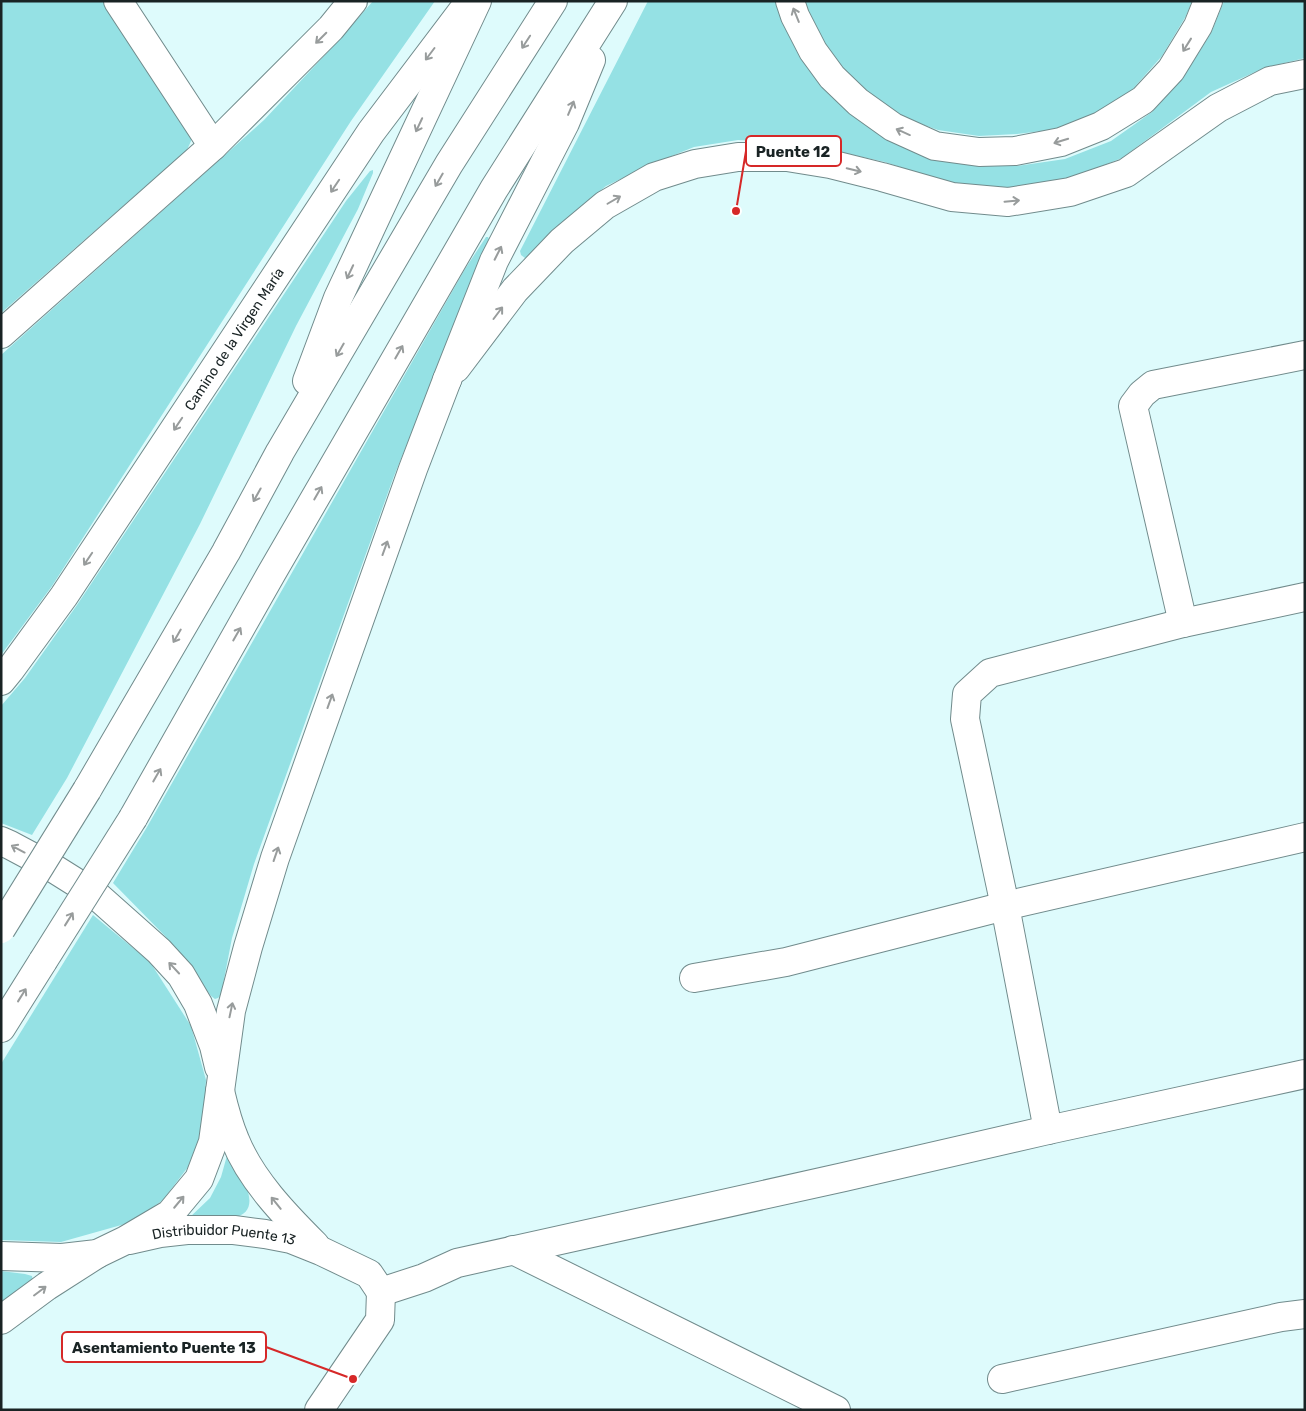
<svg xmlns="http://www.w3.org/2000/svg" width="1306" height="1411" viewBox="0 0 1306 1411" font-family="Rubik,sans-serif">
  <rect width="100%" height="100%" fill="#defbfc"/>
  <g fill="#95e1e4">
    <polygon points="1,1 103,1 192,134 191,141 187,150 1,313"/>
    <polygon points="373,1 435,1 351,121 52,586 1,655 1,355 264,120 340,39"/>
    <polygon points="648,1 781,1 804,54 975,165 1017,166 1065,159 1111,141 1152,112 1184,76 1211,33 1224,1 1305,1 1305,58 1264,68 1211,92 1122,158 1072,178 1007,188 952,184 885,162 803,144 738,140 694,147 652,164 606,186 561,223 530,257 525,258 521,255 520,251"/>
    <polygon points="803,1 1192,1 1186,16 1162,56 1131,91 1097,113 1058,129 1017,134 979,136 938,130 899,116 866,92 842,70 824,46"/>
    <polygon points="373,170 373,173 358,209 296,326 200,524 67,778 32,835 1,823 1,706 25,678 77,605 346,201 370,171"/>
    <polygon points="486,237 488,237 489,239 483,257 394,476 254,864 232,938 221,995 218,998 215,999 211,996 165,936 113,883 147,827 465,269"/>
    <polygon points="93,915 150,962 191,1026 206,1080 203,1128 188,1167 163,1200 132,1222 61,1242 1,1240 1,1064"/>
    <path d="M228 1152C237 1169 269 1212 232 1218 220 1220 202 1218 189 1218L210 1198 221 1177Z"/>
    <polygon points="1,1271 25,1274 32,1276 33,1281 1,1305"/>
  </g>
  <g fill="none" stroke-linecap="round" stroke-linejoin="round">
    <g stroke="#718b8c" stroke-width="30">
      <g id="street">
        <polyline points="118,1 213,146"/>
        <polyline points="1183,623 1133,406 1142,394 1153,385 1305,355"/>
        <polyline points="694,978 786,962 1005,906 1305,837"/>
        <path d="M220 1091C224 1108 228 1124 235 1140 251 1180 285 1215 315 1245"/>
        <polyline points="1048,1130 1005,906 965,719 967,694 990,673 1183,623 1305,597"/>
        <path id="s1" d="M129 1240 160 1233 187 1230H234L265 1234 291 1239 321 1251 369 1274 381 1292"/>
        <polyline points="513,1250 836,1410"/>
        <polyline points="381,1292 424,1278 457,1263 844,1177 1048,1130 1305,1074"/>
        <polyline points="1002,1379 1281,1317 1305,1314"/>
        <polyline points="319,1410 380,1320 381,1292"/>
      </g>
    </g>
    <g stroke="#718b8c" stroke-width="30">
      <g id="secondary">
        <polyline points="1,334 213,146 331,28 353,1"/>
        <path id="s2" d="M1 681 10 670 64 596 371 132 470 1"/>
        <polyline points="1,841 10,845 53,868 96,895 159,951 181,975 198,1004 214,1046 219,1067"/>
        <polyline points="1,1256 62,1258 97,1254 126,1240 170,1214 199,1179 213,1142 231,1011 248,947 275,858 413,469 447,380"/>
      </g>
    </g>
    <g stroke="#718b8c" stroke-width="30">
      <polyline id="primary" points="456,368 515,290 562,241 605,205 654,177 695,164 738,157 787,157 830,164 882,177 952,197 1008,202 1070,192 1126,173 1218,108 1270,81 1305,74"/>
    </g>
    <g stroke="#718b8c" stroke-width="30">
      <g id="highway">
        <polyline points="790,1 795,16 813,51 832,77 858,102 893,127 935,146 979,152 1015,151 1061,142 1101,126 1143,100 1171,70 1198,26 1208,1"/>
        <polyline points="447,380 494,261 565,123 591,60"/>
        <polyline points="307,381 338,298 477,1"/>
        <polyline points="87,790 226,552 280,452 449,164 553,1"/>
        <polyline points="133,818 271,574 494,189 613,1"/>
        <polyline points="1,1028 43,961"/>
        <polyline points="1,1320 47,1286 97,1254"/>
      </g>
    </g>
    <use href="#street" stroke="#fff" stroke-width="28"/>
    <use href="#secondary" stroke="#fff" stroke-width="28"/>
    <use href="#primary" stroke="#fff" stroke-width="28"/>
    <use href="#highway" stroke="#fff" stroke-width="28"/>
    <g stroke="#718b8c" stroke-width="30" stroke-linecap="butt">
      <g id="highway-bridge">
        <polyline points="1,929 87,790"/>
        <polyline points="43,961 133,818"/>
      </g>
    </g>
    <use href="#highway-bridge" stroke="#fff" stroke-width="28"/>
  </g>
  <defs><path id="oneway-shaft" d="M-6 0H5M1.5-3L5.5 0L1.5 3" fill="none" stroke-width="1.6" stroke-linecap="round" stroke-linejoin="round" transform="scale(1.25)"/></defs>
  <g stroke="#989c9c">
    <use href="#oneway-shaft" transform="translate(796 15) rotate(-112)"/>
    <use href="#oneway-shaft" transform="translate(321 38) rotate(135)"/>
    <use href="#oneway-shaft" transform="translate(526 42) rotate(123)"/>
    <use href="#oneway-shaft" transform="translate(1187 45) rotate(122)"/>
    <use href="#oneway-shaft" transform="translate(430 54) rotate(127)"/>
    <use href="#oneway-shaft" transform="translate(571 108) rotate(-67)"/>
    <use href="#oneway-shaft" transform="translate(419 125) rotate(115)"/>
    <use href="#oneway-shaft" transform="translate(903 132) rotate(-156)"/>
    <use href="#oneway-shaft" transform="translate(1061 141) rotate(163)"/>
    <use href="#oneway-shaft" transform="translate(854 170) rotate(13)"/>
    <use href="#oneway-shaft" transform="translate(439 180) rotate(120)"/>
    <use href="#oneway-shaft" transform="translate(335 186) rotate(124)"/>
    <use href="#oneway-shaft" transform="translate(614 200) rotate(-30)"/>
    <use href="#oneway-shaft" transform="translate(1012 201) rotate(-5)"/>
    <use href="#oneway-shaft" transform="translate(498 253) rotate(-63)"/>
    <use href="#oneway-shaft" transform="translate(350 272) rotate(115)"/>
    <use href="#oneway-shaft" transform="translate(498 313) rotate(-53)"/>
    <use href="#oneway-shaft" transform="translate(340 350) rotate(120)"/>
    <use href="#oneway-shaft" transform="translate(399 352) rotate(-60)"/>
    <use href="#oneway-shaft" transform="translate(178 424) rotate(124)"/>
    <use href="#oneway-shaft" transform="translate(318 493) rotate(-60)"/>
    <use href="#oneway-shaft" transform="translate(257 495) rotate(119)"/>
    <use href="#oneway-shaft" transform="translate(385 548) rotate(-70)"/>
    <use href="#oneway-shaft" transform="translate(88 559) rotate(124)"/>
    <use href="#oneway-shaft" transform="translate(237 634) rotate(-60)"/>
    <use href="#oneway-shaft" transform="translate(177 636) rotate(120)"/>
    <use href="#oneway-shaft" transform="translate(330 701) rotate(-70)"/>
    <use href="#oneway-shaft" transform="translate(157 775) rotate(-60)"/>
    <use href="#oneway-shaft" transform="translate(18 849) rotate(-152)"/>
    <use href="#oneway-shaft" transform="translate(276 854) rotate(-71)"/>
    <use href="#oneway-shaft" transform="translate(69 919) rotate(-58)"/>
    <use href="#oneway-shaft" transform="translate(174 968) rotate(-133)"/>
    <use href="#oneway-shaft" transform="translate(22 995) rotate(-58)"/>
    <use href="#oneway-shaft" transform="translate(231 1010) rotate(-78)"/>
    <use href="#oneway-shaft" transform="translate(179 1202) rotate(-50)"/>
    <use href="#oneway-shaft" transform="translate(276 1203) rotate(-129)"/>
    <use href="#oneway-shaft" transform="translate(40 1291) rotate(-37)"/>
  </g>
  <g text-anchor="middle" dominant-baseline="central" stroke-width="4.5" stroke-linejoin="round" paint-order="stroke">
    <g font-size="14" fill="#192324" stroke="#fff">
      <text stroke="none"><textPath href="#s2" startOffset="414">Camino de la Virgen María</textPath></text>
      <text stroke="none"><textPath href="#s1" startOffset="96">Distribuidor Puente 13</textPath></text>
    </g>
  </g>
  <path fill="none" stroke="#d62828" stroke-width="2" d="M736 211L746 151M353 1379L266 1347"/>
  <g fill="#d62828" stroke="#fff" stroke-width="2">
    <circle cx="736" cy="211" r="5"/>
    <circle cx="353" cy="1379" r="5"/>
  </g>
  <g fill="#fff" stroke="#d62828" stroke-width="2">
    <rect x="746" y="136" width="95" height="30" rx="5"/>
    <rect x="62" y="1332" width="204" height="30" rx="5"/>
  </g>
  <g font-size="15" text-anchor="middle" font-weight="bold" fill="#192324">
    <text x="793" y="157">Puente 12</text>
    <text x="164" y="1353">Asentamiento Puente 13</text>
  </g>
  <rect width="1306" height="1411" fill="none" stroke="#192324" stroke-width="5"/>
</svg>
